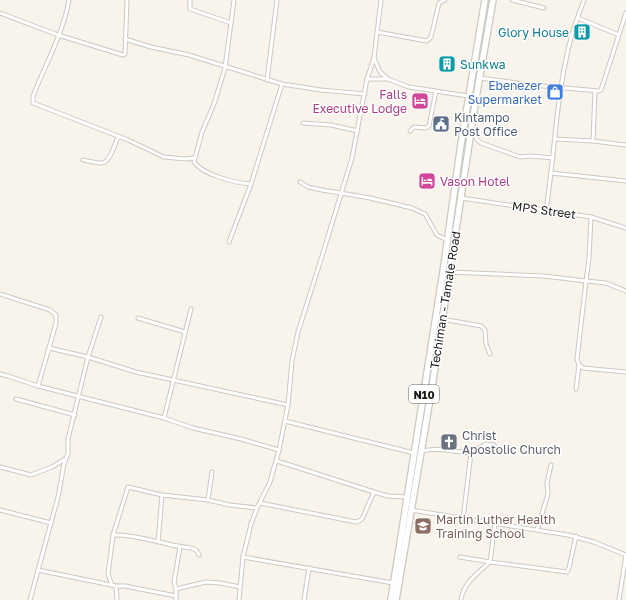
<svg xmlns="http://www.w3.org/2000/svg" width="626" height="600" viewBox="0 0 626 600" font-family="'Golos Text',sans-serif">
  <rect width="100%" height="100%" fill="#f8f3eb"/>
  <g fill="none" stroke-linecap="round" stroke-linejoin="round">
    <g stroke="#cdc8c0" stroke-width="5">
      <g id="street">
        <path d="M69 0C63 34 45 65 33 96V103L128 140 164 157 185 159 194 158"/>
        <polyline points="190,0 190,9 231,23"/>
        <path d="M234 0 225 68 214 104 202 132 194 162C203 175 235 183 251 184"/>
        <polyline points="512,0 544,8"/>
        <polyline points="0,13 58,35 123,55 125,54 127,0"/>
        <polyline points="578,18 619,35"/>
        <polyline points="377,32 427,41 431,37 439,3 445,0"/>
        <polyline points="125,39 151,47 189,55 282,84 321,90 365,94"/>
        <polyline points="374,58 380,72 388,79"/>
        <polyline points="480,78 531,85 599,91 601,90 626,13"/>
        <polyline points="367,79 388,79 409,87 468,96"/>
        <polyline points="267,80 277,0"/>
        <polyline points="303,123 331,125 358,131"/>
        <path d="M473 129C474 135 475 139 481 143L520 157 531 156 553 158"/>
        <polyline points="410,131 414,127 426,128 429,126 436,91"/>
        <polyline points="555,139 593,141 626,145"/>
        <polyline points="593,141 595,91"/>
        <path d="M83 160C89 161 96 163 102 163 110 163 115 143 118 137"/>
        <polyline points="551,173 626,181"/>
        <polyline points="300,182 308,187 322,190 370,198 412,208 425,214 437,235 447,240"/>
        <polyline points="461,198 591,217 626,228"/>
        <path d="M546 210C555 153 556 94 571 38 574 25 580 12 584 0"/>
        <polyline points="229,242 251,184 282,84"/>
        <polyline points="449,272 544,276 586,281 589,258 591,217"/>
        <polyline points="626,291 606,283 586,281 577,359 579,365 583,368 626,372"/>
        <polyline points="0,294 50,310 56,315 56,323 49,348"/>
        <polyline points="138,318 185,332"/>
        <polyline points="442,319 481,326 485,330 486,344 490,354"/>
        <polyline points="0,374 8,376 38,386 164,418 193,428 241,439 279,450"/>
        <polyline points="38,386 49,348 88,357 136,372 288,405"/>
        <polyline points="576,389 579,365"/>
        <polyline points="16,399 75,415"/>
        <polyline points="164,418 191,309"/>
        <polyline points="285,421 414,453"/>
        <path d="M422 451C438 447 454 452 471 453L486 444 494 445"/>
        <polyline points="277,461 374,492 388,496 407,497"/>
        <polyline points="0,467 31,475 52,467 65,459"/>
        <polyline points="208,500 212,472"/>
        <polyline points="260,503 356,522 359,521 362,519 374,492"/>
        <polyline points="0,510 51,523"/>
        <polyline points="411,510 568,535 594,542 626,555 619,600"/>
        <polyline points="463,519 471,453"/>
        <polyline points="537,530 548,494 547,483 551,465"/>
        <path d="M113 535C130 534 143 539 160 542 170 545 180 547 191 548L196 550 199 555"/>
        <polyline points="158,542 162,495"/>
        <polyline points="243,557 393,583"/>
        <polyline points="460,557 490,562 567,572 569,568 576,536"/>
        <polyline points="38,570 116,586 125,586 176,596"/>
        <polyline points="112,585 108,574 113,535 128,487 162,495 208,500 230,505 257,508"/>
        <polyline points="116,586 117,600"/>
        <polyline points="176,589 206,582 220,583 240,587"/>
        <polyline points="30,600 58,497 64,464 68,453 68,439 88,357 101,317"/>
        <polyline points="176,600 176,589 174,582 180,547"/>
        <polyline points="239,600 243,557 251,524 257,508 270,482 279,450 288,405 292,361 298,332 323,253 352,158 367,79 374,58 381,0"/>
        <polyline points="304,600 309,568"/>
        <path d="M461 600C463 583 478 573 490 562L495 524"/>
      </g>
    </g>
    <g stroke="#cdc8c0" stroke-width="8">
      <g id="highway">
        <polyline points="391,600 443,272 461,144 485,0"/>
        <polyline points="396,600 432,387 476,98 493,0"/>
      </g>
    </g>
    <use href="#street" stroke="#fff" stroke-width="3"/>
    <use href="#highway" stroke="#fff" stroke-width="5.5"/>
  </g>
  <defs>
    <g id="building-square" transform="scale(0.9)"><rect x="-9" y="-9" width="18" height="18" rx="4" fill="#0f9aa8" stroke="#fff"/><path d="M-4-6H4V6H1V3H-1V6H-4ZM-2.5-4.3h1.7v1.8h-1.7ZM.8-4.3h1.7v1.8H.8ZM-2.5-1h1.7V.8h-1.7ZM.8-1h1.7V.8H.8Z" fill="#fff"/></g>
    <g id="shop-square" transform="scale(0.9)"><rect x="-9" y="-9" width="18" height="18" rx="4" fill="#3f7fe0" stroke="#fff"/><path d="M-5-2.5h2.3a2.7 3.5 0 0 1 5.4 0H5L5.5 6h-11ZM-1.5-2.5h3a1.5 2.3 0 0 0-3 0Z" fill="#fff"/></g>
    <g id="hotel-square" transform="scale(0.9)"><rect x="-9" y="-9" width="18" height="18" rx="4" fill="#d1479c" stroke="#fff"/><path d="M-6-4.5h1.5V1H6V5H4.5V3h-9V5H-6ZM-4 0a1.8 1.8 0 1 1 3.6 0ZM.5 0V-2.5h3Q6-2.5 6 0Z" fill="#fff"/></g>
    <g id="civic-square" transform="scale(0.9)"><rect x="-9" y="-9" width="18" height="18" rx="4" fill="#5c6f8a" stroke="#fff"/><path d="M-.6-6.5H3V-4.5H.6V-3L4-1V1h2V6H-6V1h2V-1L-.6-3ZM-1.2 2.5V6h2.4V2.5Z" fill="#fff"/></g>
    <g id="church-square" transform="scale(0.9)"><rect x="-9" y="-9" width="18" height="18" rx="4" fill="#6b7280" stroke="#fff"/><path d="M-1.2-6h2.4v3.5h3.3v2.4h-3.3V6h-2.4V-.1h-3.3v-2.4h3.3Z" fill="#fff"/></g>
    <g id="school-square" transform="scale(0.9)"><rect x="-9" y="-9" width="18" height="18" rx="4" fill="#8d6e63" stroke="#fff"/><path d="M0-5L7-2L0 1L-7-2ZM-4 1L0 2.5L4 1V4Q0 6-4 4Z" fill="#fff"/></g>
  </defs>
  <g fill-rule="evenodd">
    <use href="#building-square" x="582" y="32"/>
    <use href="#building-square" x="447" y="64"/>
    <use href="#shop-square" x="555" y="92"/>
    <use href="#hotel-square" x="420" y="101"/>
    <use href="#civic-square" x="441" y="124"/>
    <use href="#hotel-square" x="427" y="181"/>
    <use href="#church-square" x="449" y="442"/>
    <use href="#school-square" x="423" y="526"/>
  </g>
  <g text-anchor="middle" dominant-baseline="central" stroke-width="3" stroke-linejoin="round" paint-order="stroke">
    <rect fill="#fff" stroke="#62605e" stroke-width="1" x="409" y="385" width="30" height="18" rx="3"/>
    <g font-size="11" font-weight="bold" fill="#1e1c19">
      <text x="424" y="394">N10</text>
    </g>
    <g font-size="12" fill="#0d838f" stroke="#fff" text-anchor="end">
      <text x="569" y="32">Glory House</text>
      <text x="460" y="64" text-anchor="start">Sunkwa</text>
    </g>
    <g font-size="12" fill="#366cbe" stroke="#fff" text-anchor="end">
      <text x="542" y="85">Ebenezer<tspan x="542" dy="14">Supermarket</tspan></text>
    </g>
    <g font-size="12" fill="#b23c85" stroke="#fff" text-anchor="end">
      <text x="407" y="94">Falls<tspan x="407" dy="14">Executive Lodge</tspan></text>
      <text x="440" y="181" text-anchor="start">Vason Hotel</text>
    </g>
    <g font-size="12" fill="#4e5e75" stroke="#fff" text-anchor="start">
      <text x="454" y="117">Kintampo<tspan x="454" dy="14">Post Office</tspan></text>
    </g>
    <g font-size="12" fill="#1e1c19" stroke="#fff">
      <text transform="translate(544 210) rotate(8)">MPS Street</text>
      <text transform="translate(445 300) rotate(-81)">Techiman - Tamale Road</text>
    </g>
    <g font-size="12" fill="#5b616d" stroke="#fff" text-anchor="start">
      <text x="462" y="435">Christ<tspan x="462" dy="14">Apostolic Church</tspan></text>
    </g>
    <g font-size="12" fill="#785e54" stroke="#fff" text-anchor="start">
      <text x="436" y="519">Martin Luther Health<tspan x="436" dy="14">Training School</tspan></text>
    </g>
  </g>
</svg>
